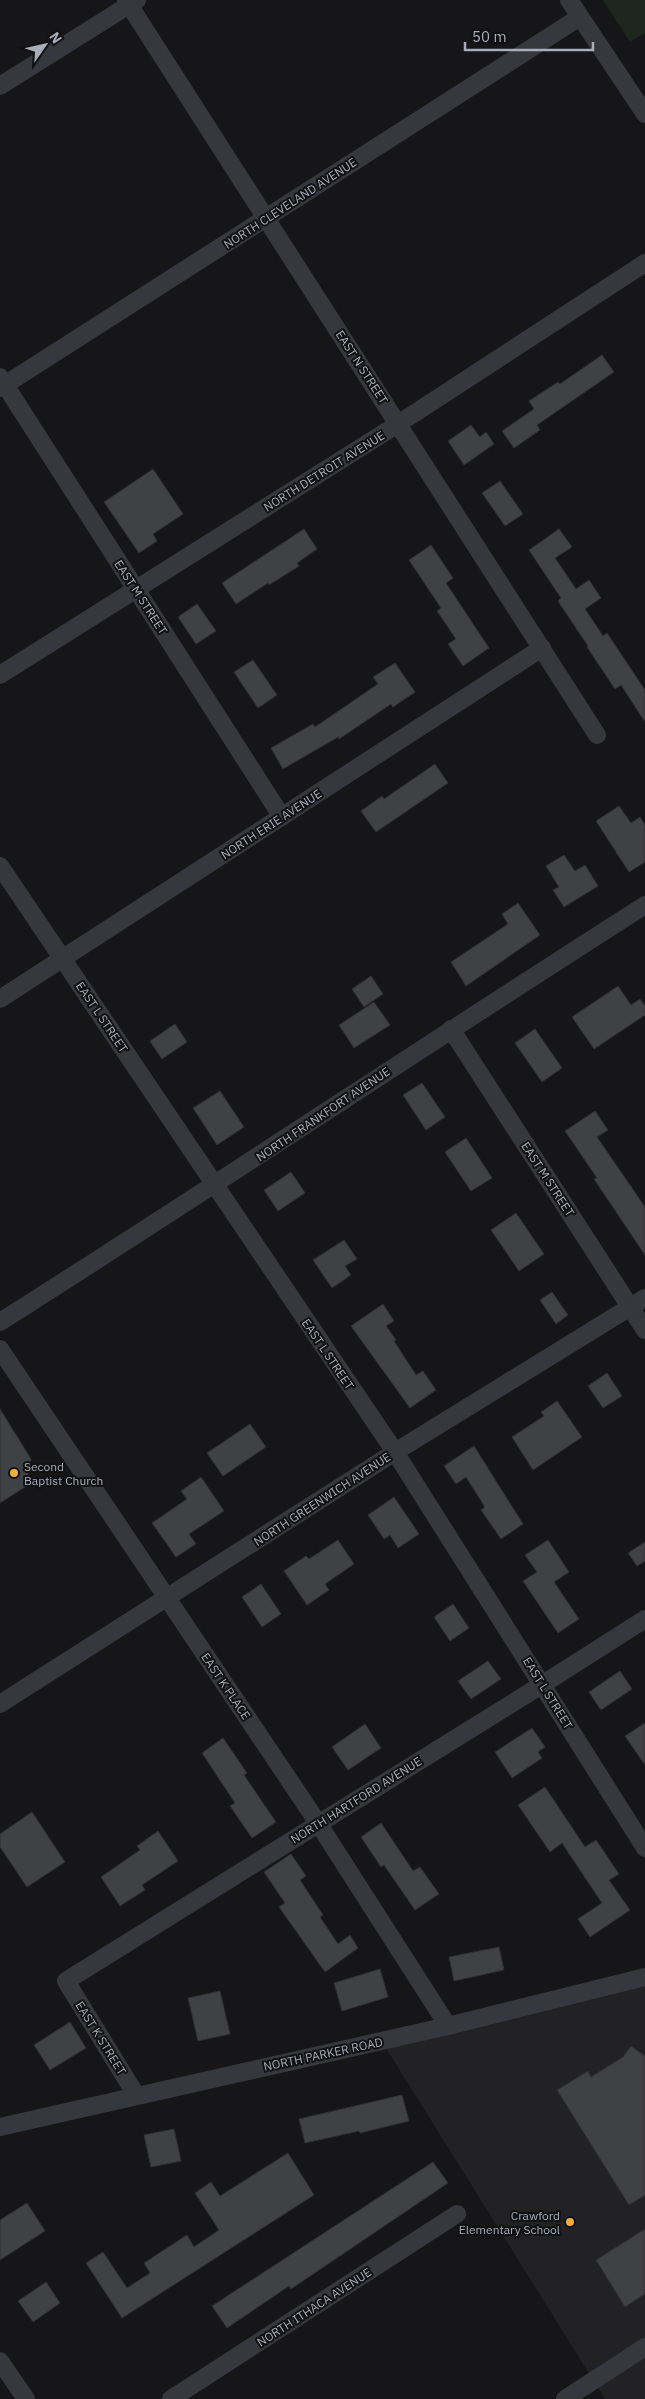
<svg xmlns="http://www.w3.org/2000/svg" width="645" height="2399" viewBox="0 0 645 2399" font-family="'IBM Plex Sans',sans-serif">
  <rect width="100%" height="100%" fill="#161618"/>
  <polygon fill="#222225" points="645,1982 645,2399 605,2399 384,2045"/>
  <polygon fill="#1e261f" points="603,0 645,0 645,33 630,42"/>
  <g fill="#404145" stroke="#303034">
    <polygon points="602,355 614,372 537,425 540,430 514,448 502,431 534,409 529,401 558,382 560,384"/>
    <polygon points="471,425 480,437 486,432 494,444 464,465 448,441"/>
    <polygon points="153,469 183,514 153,534 157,541 139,553 104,502"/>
    <polygon points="500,481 523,514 505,526 482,493"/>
    <polygon points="304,529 317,549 297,563 299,566 269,585 268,583 236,604 222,583"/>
    <polygon points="559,529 572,547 555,558 576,589 589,580 601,598 585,609 603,636 607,633 645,690 645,722 621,685 615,689 587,647 588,646 558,601 561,598 529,550"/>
    <polygon points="431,545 453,578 446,583 489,648 463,666 448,644 456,639 437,611 441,608 409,560"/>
    <polygon points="197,604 216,631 196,644 178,617"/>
    <polygon points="253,660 277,695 258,708 234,672"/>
    <polygon points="395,663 415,692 393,707 391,704 339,739 338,737 283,769 271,748 313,724 315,727 378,684 373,677"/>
    <polygon points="435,764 448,783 376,832 361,811 382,796 384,799"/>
    <polygon points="619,806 631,823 640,817 645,825 645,862 629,872 596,821"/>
    <polygon points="564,855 575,871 585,865 598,886 564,907 553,890 559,887 546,866"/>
    <polygon points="518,903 540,935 466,986 451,962 508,924 502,914"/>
    <polygon points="371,976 383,994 364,1007 352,989"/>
    <polygon points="618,986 631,1005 640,999 645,1006 645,1015 594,1049 572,1017"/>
    <polygon points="374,1002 390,1025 354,1048 339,1025"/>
    <polygon points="175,1024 187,1042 162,1059 150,1041"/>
    <polygon points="535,1029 562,1068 542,1082 515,1043"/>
    <polygon points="422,1083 445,1117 426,1130 403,1095"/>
    <polygon points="220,1091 244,1127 217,1145 193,1108"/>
    <polygon points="595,1111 608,1130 597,1137 645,1207 645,1255 594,1179 597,1178 565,1131"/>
    <polygon points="466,1138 492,1178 471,1191 445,1152"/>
    <polygon points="291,1172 305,1193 278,1211 264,1190"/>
    <polygon points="516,1213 544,1254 519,1271 491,1230"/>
    <polygon points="344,1240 357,1259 345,1266 351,1275 332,1288 313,1260"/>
    <polygon points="552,1292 568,1315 556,1324 540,1300"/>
    <polygon points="383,1304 394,1321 386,1326 396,1340 394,1341 416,1375 423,1371 436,1390 410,1408 351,1326"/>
    <polygon points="607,1373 622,1396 603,1408 588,1386"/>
    <polygon points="557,1401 582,1437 533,1470 512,1437 544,1416 541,1412"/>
    <polygon points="0,1409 31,1459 25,1487 0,1503"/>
    <polygon points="250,1424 266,1447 223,1476 207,1453"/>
    <polygon points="474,1446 523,1524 501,1539 481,1510 485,1507 466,1477 456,1484 444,1466"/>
    <polygon points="201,1477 224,1511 189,1534 196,1544 176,1557 152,1523 187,1499 181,1491"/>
    <polygon points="394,1497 419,1534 398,1548 390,1535 384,1539 368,1515"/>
    <polygon points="338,1540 354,1564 325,1584 329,1590 307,1605 284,1571 306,1556 309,1559"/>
    <polygon points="548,1540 569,1572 554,1582 579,1619 558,1633 523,1581 537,1572 525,1555"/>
    <polygon points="645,1542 645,1561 637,1566 628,1553"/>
    <polygon points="261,1584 281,1614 262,1627 242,1597"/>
    <polygon points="453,1604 469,1628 450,1641 434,1617"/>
    <polygon points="488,1661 501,1679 471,1699 458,1681"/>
    <polygon points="620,1671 632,1689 601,1710 589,1692"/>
    <polygon points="645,1723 645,1765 625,1736"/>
    <polygon points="365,1724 381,1748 348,1770 332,1747"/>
    <polygon points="532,1728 545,1747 538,1752 542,1758 512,1778 495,1752"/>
    <polygon points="223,1738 247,1773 244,1775 276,1822 252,1838 230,1806 235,1803 202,1753"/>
    <polygon points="545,1787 585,1847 596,1840 619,1874 609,1880 630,1910 590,1937 578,1919 602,1903 562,1843 550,1852 518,1805"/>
    <polygon points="32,1812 65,1862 27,1887 0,1847 0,1834"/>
    <polygon points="381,1823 413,1871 420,1867 439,1894 415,1910 384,1865 381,1867 361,1837"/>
    <polygon points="158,1831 178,1861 142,1885 145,1890 120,1906 101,1877 140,1850 137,1846"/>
    <polygon points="291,1854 306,1876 300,1880 323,1915 320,1917 338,1944 350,1935 358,1948 325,1972 279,1907 285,1903 264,1872"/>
    <polygon points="499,1947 504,1970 454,1981 449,1957"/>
    <polygon points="380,1969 388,1997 342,2011 334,1983"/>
    <polygon points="220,1991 230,2034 198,2041 188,1998"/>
    <polygon points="70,2022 86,2048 50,2070 34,2045"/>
    <polygon points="631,2046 645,2056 645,2195 629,2205 557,2090 588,2071 591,2077 623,2057"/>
    <polygon points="402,2095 409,2121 360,2133 359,2131 305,2143 299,2119"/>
    <polygon points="174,2129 181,2161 151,2167 144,2135"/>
    <polygon points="288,2153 314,2195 122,2318 86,2263 103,2252 127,2288 150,2273 144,2263 187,2235 194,2247 219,2230 195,2193 211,2182 220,2196"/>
    <polygon points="433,2162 448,2183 291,2289 289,2286 227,2328 212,2306"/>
    <polygon points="27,2203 45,2231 0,2260 0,2220"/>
    <polygon points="645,2229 645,2294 625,2307 596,2260"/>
    <polygon points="46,2282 60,2303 33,2322 18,2301"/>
  </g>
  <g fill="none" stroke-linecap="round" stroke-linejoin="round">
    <g stroke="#37383d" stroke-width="18">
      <polyline points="126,0 597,735"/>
      <polyline points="569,0 645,114"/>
      <polyline points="0,86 137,0"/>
      <polyline points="0,377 282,817"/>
      <polyline points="0,388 580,17"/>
      <polyline points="0,675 398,424 645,263"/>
      <polyline points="0,866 395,1452 645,1848"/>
      <polyline points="0,999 542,648"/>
      <polyline points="451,1029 645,1330"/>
      <path d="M0 1322C216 1185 429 1043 645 905"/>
      <polyline points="0,1349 318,1823 448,2026"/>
      <polyline points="0,1704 395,1452 645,1298"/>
      <polyline points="136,2095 66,1981 543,1684 645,1619"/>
      <polyline points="0,2127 448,2026 645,1977"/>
      <polyline points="0,2361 26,2399"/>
      <polyline points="171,2399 457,2214"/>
      <polyline points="565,2399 645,2347"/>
    </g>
  </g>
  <g fill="#f2b134" stroke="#111113" stroke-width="2">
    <circle cx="14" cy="1473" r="5"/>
    <circle cx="570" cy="2222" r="5"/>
  </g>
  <g text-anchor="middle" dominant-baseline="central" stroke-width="4" stroke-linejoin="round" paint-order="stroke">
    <g font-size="12" fill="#a8adb8" stroke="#111113">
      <text transform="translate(290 203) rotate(-33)">NORTH CLEVELAND AVENUE</text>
      <text transform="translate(362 367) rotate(57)">EAST N STREET</text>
      <text transform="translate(324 471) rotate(-32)">NORTH DETROIT AVENUE</text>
      <text transform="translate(141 597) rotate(57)">EAST M STREET</text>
      <text transform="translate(271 824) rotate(-33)">NORTH ERIE AVENUE</text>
      <text transform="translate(102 1017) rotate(56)">EAST L STREET</text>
      <text transform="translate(323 1114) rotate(-34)">NORTH FRANKFORT AVENUE</text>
      <text transform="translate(548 1179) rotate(57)">EAST M STREET</text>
      <text transform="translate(328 1354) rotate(56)">EAST L STREET</text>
      <text transform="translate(322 1499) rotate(-33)">NORTH GREENWICH AVENUE</text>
      <text transform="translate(226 1686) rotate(56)">EAST K PLACE</text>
      <text transform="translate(548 1693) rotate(58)">EAST L STREET</text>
      <text transform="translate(356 1800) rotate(-32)">NORTH HARTFORD AVENUE</text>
      <text transform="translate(101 2038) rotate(58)">EAST K STREET</text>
      <text transform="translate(323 2054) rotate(-12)">NORTH PARKER ROAD</text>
      <text transform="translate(314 2307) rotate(-33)">NORTH ITHACA AVENUE</text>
    </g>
    <g font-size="12" fill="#a8adb8" stroke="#111113" text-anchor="start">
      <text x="24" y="1466">Second<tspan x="24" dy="14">Baptist Church</tspan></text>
      <text x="560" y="2215" text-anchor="end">Crawford<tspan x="560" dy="14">Elementary School</tspan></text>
    </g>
  </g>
  <g transform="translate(45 45) rotate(56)" stroke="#111113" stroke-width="4" paint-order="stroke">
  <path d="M0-4L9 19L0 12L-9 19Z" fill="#a8adb8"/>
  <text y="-8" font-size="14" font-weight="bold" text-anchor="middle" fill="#a8adb8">N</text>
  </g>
  <path d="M465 42v8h128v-8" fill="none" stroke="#a8adb8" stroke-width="2.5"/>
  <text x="472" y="42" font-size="15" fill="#a8adb8" stroke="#111113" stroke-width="4" paint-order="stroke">50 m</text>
</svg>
